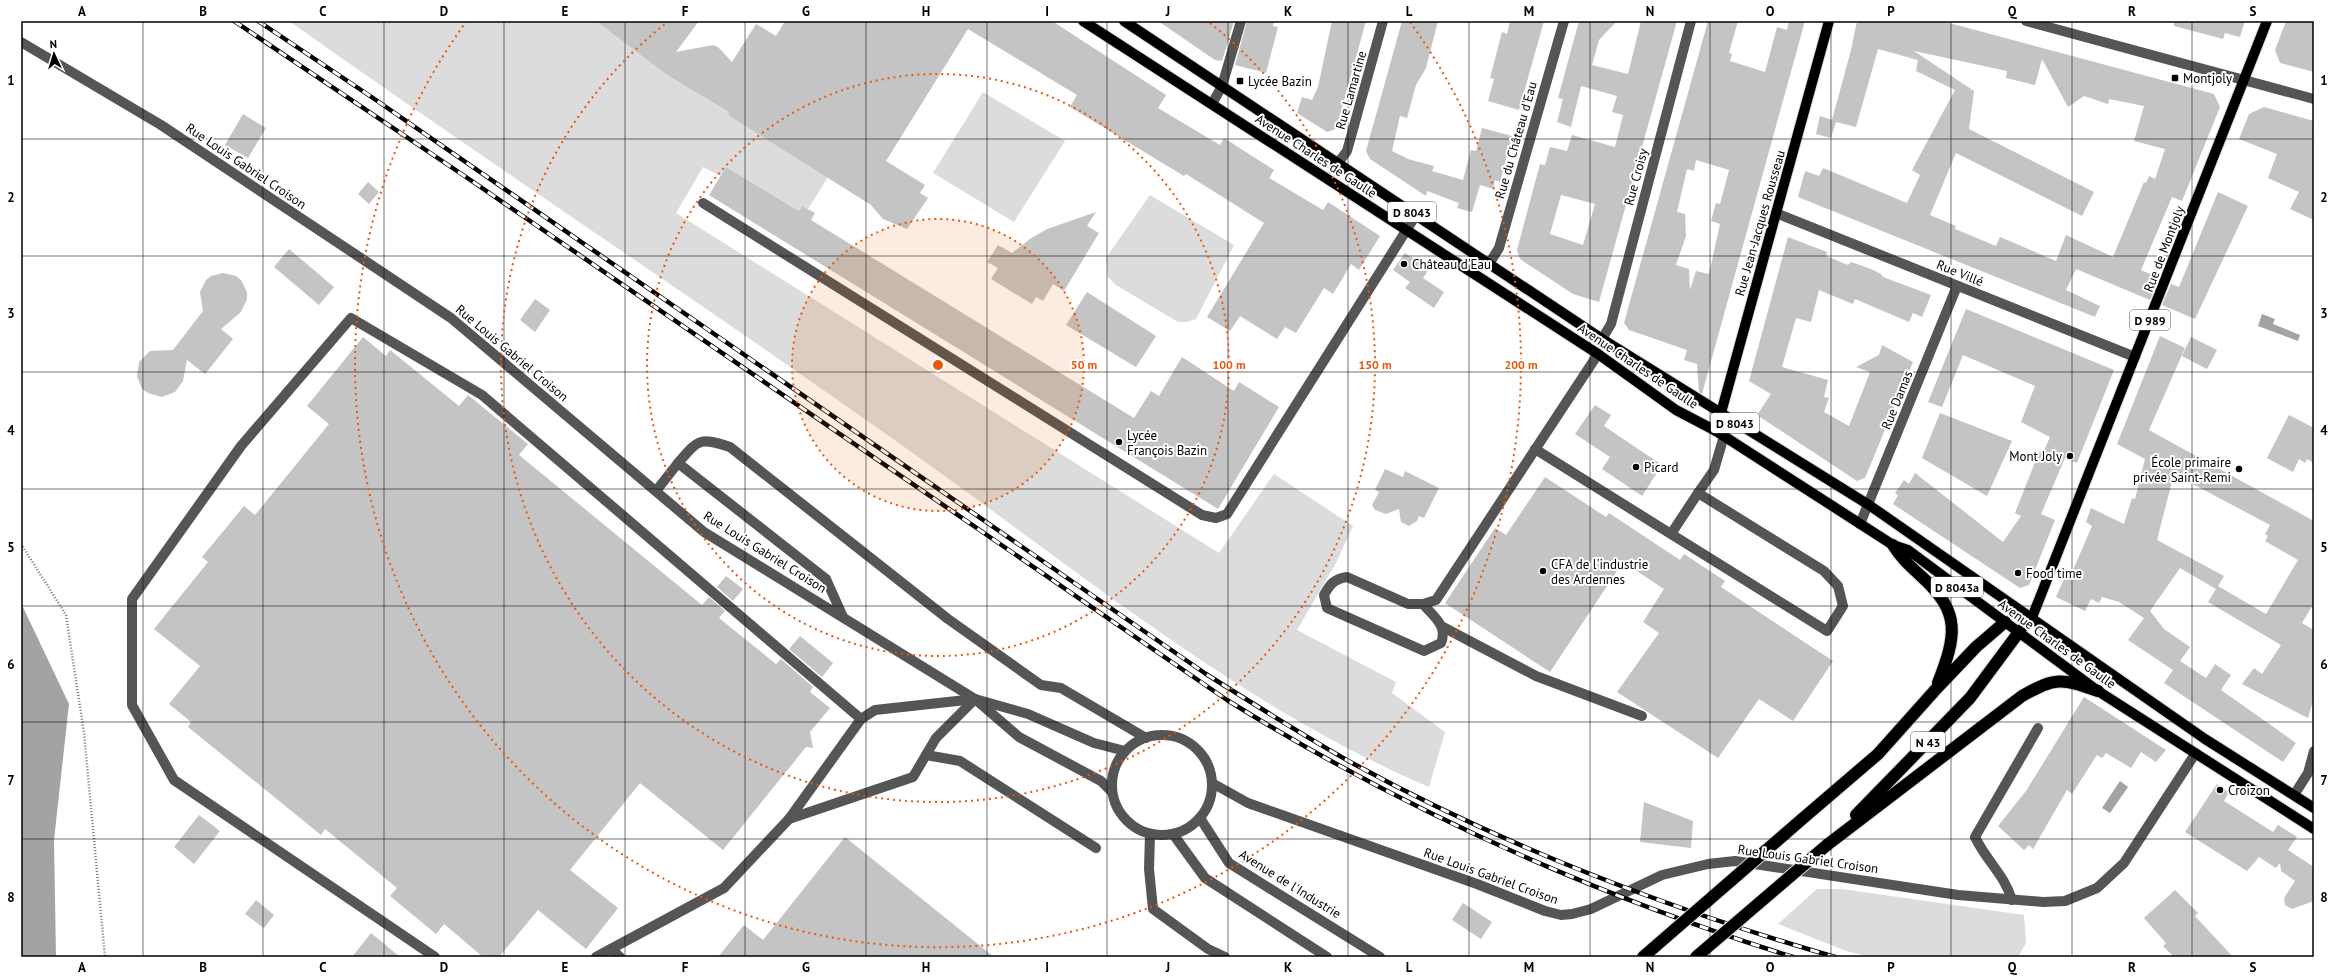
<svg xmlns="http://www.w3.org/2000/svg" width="2335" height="978" viewBox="0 0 2335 978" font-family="'PT Sans',sans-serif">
  <rect width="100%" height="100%" fill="#fff"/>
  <g fill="#dcdcdc">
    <path d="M289 21H596L666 73 729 112 728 115 828 177 808 209 802 206 799 211 726 167 720 176 703 167 676 213 1219 553 1274 474 1353 526 1336 563 1297 630 1396 682 1392 693 1445 732 1429 787C1239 706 1071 565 903 446 700 302 492 165 289 21Z"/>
    <polygon points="983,92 1065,141 1014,222 933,173"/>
    <polygon points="1150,195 1234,245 1196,319 1187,322 1178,322 1116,285 1108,277 1106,258"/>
    <polygon points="1817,889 1842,889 2024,915 2026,943 2018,957 1871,957 1846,951 1778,924"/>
  </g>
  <g fill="#a3a3a3">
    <polygon points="2262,314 2275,319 2273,324 2300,335 2298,341 2258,326"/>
    <polygon points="21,603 69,704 54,840 56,957 21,957"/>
    <polygon points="2120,781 2128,787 2110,813 2102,808"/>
  </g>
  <g fill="#c4c4c4" fill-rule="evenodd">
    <polygon points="596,21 699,21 676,52 713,45 718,47 732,62 756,24 776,36 785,21 1052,21 1166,95 1158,108 1220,145 1224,138 1274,170 1269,178 1323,210 1328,202 1380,236 1359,270 1351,264 1333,294 1324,288 1296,333 1285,327 1277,339 1240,316 1230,331 1207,317 1264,223 1186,174 1184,176 1070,107 1077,95 968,29 886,161 925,185 920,193 928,198 907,229 883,219 871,205 728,115 729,112 666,74"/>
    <polygon points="1158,21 1234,21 1222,61 1215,60"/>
    <polygon points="1247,21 1274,21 1273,26 1278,27 1266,73 1235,65"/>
    <polygon points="1332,21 1366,21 1336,129 1327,132 1297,113 1302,97 1312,100 1318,87"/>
    <polygon points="1402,21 1438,21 1426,68 1416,85 1407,118 1400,116 1392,151 1408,159 1434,166 1432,171 1463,180 1471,150 1476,151 1482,128 1512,136 1500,182 1495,180 1493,189 1480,185 1472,212 1457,208 1459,203 1427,191 1426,196 1370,159 1366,151"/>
    <polygon points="1510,21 1544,21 1519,110 1488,101 1494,79 1490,78 1502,32 1507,34"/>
    <path d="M1579 21H1617L1599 40 1592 65 1628 74 1641 21H1677L1599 302 1573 294 1520 259 1517 250 1540 164 1545 165 1550 147 1567 151 1572 135 1615 147 1623 115 1612 112 1617 96 1581 86 1571 127 1557 122 1563 99 1558 98ZM1561 195 1595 204 1583 245 1550 234Z"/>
    <path d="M1708 21H1738L1729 53 1732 54 1730 61 1765 72 1777 27 1787 30 1789 21H1805L1702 394 1699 392 1697 364 1684 360 1687 350 1629 330 1624 323ZM1696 160 1729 170 1720 204 1716 203 1711 221 1720 224 1709 274 1696 271 1690 290 1689 269 1676 265 1686 236 1685 214 1677 212 1687 169 1694 171Z"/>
    <path d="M1857 21H1942L2214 94 2220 107 2182 201 2172 197 2141 270 2159 278 2150 300 2076 269 2066 290 2100 306 2095 317 1798 197 1805 171 1819 176 1823 168 1907 203 1920 175 1912 170 1955 90 1916 71 1918 60 1878 49 1856 127 1836 122 1831 138 1816 134 1820 116 1832 120 1851 50ZM1914 51 2007 71 2006 78 2035 85 2042 59 2068 107 2084 96 2108 104 2109 99 2144 106 2134 141 2165 149 2155 179 2149 176 2146 183 2144 182 2113 257 2066 235 2056 261 2000 237 1996 246 1955 229 1956 226 1930 215 1956 153 2082 216 2094 192 1969 129 1974 91Z"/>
    <polygon points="2174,21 2245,21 2240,37 2225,33 2223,39 2174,26"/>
    <polygon points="2286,21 2314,21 2314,72 2280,63 2275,50"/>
    <polygon points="2264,107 2314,121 2314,220 2290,209 2299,192 2268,178 2277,154 2239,139 2249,114"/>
    <polygon points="243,114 266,128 248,158 225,145"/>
    <polygon points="726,167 799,211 802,206 815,213 811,220 1134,418 1151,391 1159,396 1182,357 1234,391 1239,382 1279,407 1218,509 709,195"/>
    <polygon points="368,182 379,192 369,204 358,194"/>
    <polygon points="2218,192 2248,206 2195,319 2162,305 2171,284 2179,287"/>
    <polygon points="1096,212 1087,226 1099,233 1064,291 1053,284 1043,301 1036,297 1032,304 991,279 998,268 987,262 998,245 1012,253 1030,239 1047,229"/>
    <polygon points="1788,237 1827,252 1826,256 1848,265 1851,262 1871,269 1881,274 1883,277 1931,295 1922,317 1913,313 1909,322 1855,299 1853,304 1819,290 1811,322 1796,318 1782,367 1828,380 1824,397 1829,398 1824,412 1849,426 1870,372 1856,367 1879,355 1882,345 1913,362 1865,478 1857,481 1757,415 1771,394 1749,381"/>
    <polygon points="289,249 334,287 319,305 274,267"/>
    <polygon points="1405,253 1429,269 1423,278 1444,292 1434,308 1405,288 1410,282 1393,270"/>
    <polygon points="223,273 236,276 241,280 247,292 247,299 241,312 221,329 233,339 205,374 187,360 183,381 175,392 162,397 148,393 142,389 137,376 139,362 150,351 173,350 203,311 200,292 206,280 211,276"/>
    <polygon points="1087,292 1156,336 1136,367 1066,325"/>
    <polygon points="535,299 550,310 535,332 520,320"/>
    <polygon points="1966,309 2114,370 2077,463 2065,458 2041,514 2055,520 2029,585 2020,588 1893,504 1898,495 1895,493 1904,480 1909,484 1915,473 2003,542 2021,516 2015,513 2039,452 2043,453 2050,437 2021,422 2035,386 1963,355 1942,407 1928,402"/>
    <path d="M2160 336 2185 348 2149 430 2314 521V603L2302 623 2314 630V697L2308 718 2242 684 2254 668 2262 674 2281 645 2208 602 2216 589 2180 568 2150 611 2164 629 2190 647 2180 661 2206 678 2215 664 2231 675 2221 690 2296 743 2283 762 2164 683 2173 670 2128 640 2144 618 2119 602 2102 597 2099 603 2091 599 2085 611 2056 597 2066 575 2070 577 2092 526 2086 522 2091 508 2124 524 2132 498 2135 499 2145 459 2117 444ZM2174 474 2270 525 2265 534 2268 536 2265 541 2298 560 2266 614 2218 586 2224 576 2157 540Z"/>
    <polygon points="363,337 386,356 390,350 459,406 468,395 528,444 519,455 702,605 709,597 725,611 719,618 776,664 781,659 813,687 810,692 830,708 810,732 813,748 806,747 723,850 640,783 570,870 618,908 586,949 538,910 499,957 483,957 444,924 436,934 390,896 397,888 325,829 321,835 188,727 191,722 169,704 200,666 154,629 208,562 202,557 244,506 255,515 329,424 307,406"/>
    <polygon points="2191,337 2217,350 2207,369 2182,356"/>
    <polygon points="1595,405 1611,415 1604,426 1662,465 1642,496 1602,469 1610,457 1575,434"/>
    <polygon points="1940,413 2012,441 1987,496 1922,458"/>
    <polygon points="2289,415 2314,428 2314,463 2307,459 2305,463 2299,459 2293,472 2267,458"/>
    <polygon points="1385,469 1403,477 1405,471 1439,488 1424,518 1419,516 1417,521 1409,526 1401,522 1399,509 1386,514 1375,510 1372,505 1379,492 1375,490"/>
    <polygon points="1545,477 1606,517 1609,513 1680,560 1684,554 1725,581 1721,587 1833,661 1793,721 1759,699 1718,758 1617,692 1659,633 1643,622 1664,589 1623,562 1550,672 1445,603 1495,528 1506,535"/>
    <polygon points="726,576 743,589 733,601 717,587"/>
    <polygon points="800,636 833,663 822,677 789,649"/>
    <polygon points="2084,697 2166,750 2156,762 2141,752 2131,768 2106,753 2102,758 2097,755 2072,794 2067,790 2033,849 2029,845 2024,850 1998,826 2026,791"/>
    <polygon points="2217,784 2229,792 2224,801 2273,832 2278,825 2297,837 2288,850 2314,867 2314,901 2292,909 2285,905 2284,898 2295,881 2281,871 2280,863 2276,868 2259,857 2247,871 2185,832"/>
    <polygon points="1644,802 1693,821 1691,848 1640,842"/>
    <polygon points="199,815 220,831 194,864 174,847"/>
    <polygon points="845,837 994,957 718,957 744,925 763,940"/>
    <polygon points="2175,890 2198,913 2195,916 2233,957 2174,957 2163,946 2166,943 2144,918"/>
    <polygon points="256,900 274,915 264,928 245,914"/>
    <polygon points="1463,903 1492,922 1481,939 1452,920"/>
    <polygon points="371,933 400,957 352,957"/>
  </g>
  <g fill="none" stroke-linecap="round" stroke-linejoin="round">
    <g stroke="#dbdbdb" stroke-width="12">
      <g id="major">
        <polyline points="1083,21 1598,354 1676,410 1716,431 1893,545 1908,550 2098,691 2314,829"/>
        <polyline points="1124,21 1602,339 1869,505 2205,739 2314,808"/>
        <polyline points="1716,431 1829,21"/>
        <polyline points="2019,632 2033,615 2267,21"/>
      </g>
    </g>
    <g stroke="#dbdbdb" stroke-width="14">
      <g id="highway">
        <path d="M1893 545C1902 559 1909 565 1921 576 1962 613 1956 636 1938 683"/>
        <polyline points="1856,815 1970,698 2019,632"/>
        <polyline points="1801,820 1878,754 1937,688 1976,647 2005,622"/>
        <path d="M1827 845 2022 696C2056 677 2061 678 2098 691"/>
      </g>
    </g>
    <polyline stroke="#777" stroke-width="2.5" stroke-dasharray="1 2" stroke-linecap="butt" points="21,544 66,615 84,733 105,957"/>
    <g stroke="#555" stroke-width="10">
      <polyline points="2026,21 2314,99"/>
      <polyline points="21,42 161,125 451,318 704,532 975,699 1019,737 1101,781 1112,792"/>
      <polyline points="1212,104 1222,86 1241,21"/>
      <polyline points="1338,163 1347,151 1383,21"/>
      <polyline points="703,203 1202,515 1216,518 1227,514 1416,215"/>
      <polyline points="1776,213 2135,357"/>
      <polyline points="1489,264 1499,248 1564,21"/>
      <polyline points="1602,339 1611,324 1691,21"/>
      <polyline points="1535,449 1671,534 1698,493 1824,571 1838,586 1843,606 1827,631 1671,534"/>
      <polyline points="656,491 678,463"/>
      <polyline points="1698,493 1714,470 1724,436"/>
      <polyline points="1860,524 1957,286"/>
      <path d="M1423 604C1434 617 1448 626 1441 643L1424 651 1327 608 1324 595C1330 584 1334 579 1347 577L1408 604H1423L1436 600 1598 354"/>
      <path d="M843 617 826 579 678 463C699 439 699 437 730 447L948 619 1041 685 1061 688 1146 738"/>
      <polyline points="1443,627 1536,676 1642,716"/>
      <circle cx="1162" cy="785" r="50"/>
      <polyline points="926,755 960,761 1096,848"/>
      <polyline points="1212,783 1248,803 1477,884 1545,911 1561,915 1572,914 1591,909 1662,875 1708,864 1735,861 1958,895 2043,902 2065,901 2097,888 2124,863 2195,754"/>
      <polyline points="2294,795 2308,773 2314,751"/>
      <polyline points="1200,818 1229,863 1380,957"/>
      <polyline points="789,819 861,719"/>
      <polyline points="1150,834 1149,869 1153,909 1208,949 1225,957"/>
      <polyline points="1173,834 1205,878 1327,957"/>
      <path d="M2012 900C2004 874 1987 862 1975 837L2038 728"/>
      <polyline points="611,949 620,957"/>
      <polyline points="435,957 174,780 132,705 132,599 241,446 351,318 482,395 861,719 875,710 975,699 1028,714 1094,743 1125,751"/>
      <polyline points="596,957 724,888 789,819 913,777 936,738 975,699"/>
    </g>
    <use href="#major" stroke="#000" stroke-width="10"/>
    <use href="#highway" stroke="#000" stroke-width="12"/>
    <g stroke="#000" stroke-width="4.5">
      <g id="rail">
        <path d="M234 21 466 177 1227 700C1404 810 1594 895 1793 957"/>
        <path d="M258 21 373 98 1206 674C1255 705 1304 736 1354 764 1506 847 1669 909 1835 957"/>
      </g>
    </g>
    <use href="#rail" stroke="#fff" stroke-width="3" stroke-dasharray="9" stroke-linecap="butt"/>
    <g stroke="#dbdbdb" stroke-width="14" stroke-linecap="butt">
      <g id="highway-bridge">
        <polyline points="1643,957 1801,820"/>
        <polyline points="1696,957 1827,845"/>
      </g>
    </g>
    <use href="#highway-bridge" stroke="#000" stroke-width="12"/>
  </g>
  <path fill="none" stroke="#000" stroke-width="1" stroke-opacity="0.55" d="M143 21V957M263 21V957M384 21V957M504 21V957M625 21V957M745 21V957M866 21V957M987 21V957M1107 21V957M1228 21V957M1348 21V957M1469 21V957M1590 21V957M1710 21V957M1831 21V957M1951 21V957M2072 21V957M2192 21V957M21 139H2314M21 256H2314M21 372H2314M21 489H2314M21 606H2314M21 722H2314M21 839H2314"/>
  <circle cx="938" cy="365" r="146" fill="#e8590c" fill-opacity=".12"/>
  <g fill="none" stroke="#e8590c" stroke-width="2" stroke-dasharray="2 4">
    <circle cx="938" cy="365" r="146"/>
    <circle cx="938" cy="365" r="291"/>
    <path d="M1210 23A437 437 0 1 1 666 23"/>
    <path d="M1410 22A583 583 0 1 1 466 22"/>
  </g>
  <g fill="#000" stroke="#fff" stroke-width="1.5">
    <rect x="2171" y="74" width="8" height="8" rx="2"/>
    <rect x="1236" y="77" width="8" height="8" rx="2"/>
    <circle cx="1404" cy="264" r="4"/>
    <circle cx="1119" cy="442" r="4"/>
    <circle cx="2070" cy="456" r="4"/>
    <circle cx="1636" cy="467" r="4"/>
    <circle cx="2239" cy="469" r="4"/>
    <circle cx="1543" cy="571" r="4"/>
    <circle cx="2018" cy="573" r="4"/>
    <circle cx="2220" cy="790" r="4"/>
  </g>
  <g text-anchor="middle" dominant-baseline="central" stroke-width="4" stroke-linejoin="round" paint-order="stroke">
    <g fill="#fff" stroke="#4c4c4c" stroke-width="1">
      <rect x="1388" y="202" width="48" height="20" rx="3"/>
      <rect x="2130" y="310" width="40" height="20" rx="3"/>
      <rect x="1711" y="413" width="48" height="20" rx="3"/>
      <rect x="1931" y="577" width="52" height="20" rx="3"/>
      <rect x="1911" y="732" width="34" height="20" rx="3"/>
    </g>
    <g font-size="12" font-weight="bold" fill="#000">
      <text x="1412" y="212">D 8043</text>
      <text x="2150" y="320">D 989</text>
      <text x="1735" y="423">D 8043</text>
      <text x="1957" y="587">D 8043a</text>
      <text x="1928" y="742">N 43</text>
    </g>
    <g font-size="13" fill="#000" stroke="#fff" text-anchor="start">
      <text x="2183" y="78">Montjoly</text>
      <text x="1248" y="81">Lycée Bazin</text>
      <text x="1412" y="264">Château d'Eau</text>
      <text x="1127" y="435">Lycée<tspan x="1127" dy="15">François Bazin</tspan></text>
      <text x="2062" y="456" text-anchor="end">Mont Joly</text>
      <text x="2231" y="462" text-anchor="end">École primaire<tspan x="2231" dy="15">privée Saint-Remi</tspan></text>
      <text x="1644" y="467">Picard</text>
      <text x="1551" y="564">CFA de l'industrie<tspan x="1551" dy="15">des Ardennes</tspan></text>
      <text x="2026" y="573">Food time</text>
      <text x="2228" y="790">Croizon</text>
    </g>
    <g font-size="13" fill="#000" stroke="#fff">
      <text transform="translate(1351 90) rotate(-74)">Rue Lamartine</text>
      <text transform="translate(1516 140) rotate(-74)">Rue du Château d'Eau</text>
      <text transform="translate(1316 156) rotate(33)">Avenue Charles de Gaulle</text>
      <text transform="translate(246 166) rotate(34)">Rue Louis Gabriel Croison</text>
      <text transform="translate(1636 177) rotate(-75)">Rue Croisy</text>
      <text transform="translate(1760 223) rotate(-74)">Rue Jean-Jacques Rousseau</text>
      <text transform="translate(2164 249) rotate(-69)">Rue de Montjoly</text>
      <text transform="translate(1960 273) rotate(22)">Rue Villé</text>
      <text transform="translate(512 353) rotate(40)">Rue Louis Gabriel Croison</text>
      <text transform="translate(1638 366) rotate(34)">Avenue Charles de Gaulle</text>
      <text transform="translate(1897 400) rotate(-68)">Rue Damas</text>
      <text transform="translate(765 552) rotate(32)">Rue Louis Gabriel Croison</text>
      <text transform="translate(2057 644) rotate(36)">Avenue Charles de Gaulle</text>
      <text transform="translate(1808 859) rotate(8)">Rue Louis Gabriel Croison</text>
      <text transform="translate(1491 876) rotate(20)">Rue Louis Gabriel Croison</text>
      <text transform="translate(1290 884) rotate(32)">Avenue de l'Industrie</text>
    </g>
  </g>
  <circle cx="938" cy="365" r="6" fill="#e8590c" stroke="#fff" stroke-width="2"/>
  <g font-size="12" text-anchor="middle" font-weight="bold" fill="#e8590c" stroke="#fff" stroke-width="4" stroke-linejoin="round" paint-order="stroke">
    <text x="1084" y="369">50 m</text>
    <text x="1229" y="369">100 m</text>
    <text x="1375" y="369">150 m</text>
    <text x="1521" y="369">200 m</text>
  </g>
  <rect width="2335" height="978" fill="none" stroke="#ffffff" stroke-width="44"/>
  <g transform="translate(54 54) rotate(356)" stroke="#ffffff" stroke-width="3" paint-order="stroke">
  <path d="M0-3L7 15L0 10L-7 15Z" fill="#000000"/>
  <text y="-6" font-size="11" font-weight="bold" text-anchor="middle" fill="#000000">N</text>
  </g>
  <rect x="22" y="22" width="2291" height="934" fill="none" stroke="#000" stroke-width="1.5"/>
  <g font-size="13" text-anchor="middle" font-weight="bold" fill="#000">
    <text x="82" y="16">A</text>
    <text x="203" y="16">B</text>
    <text x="323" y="16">C</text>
    <text x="444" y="16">D</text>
    <text x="565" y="16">E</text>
    <text x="685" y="16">F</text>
    <text x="806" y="16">G</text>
    <text x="926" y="16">H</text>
    <text x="1047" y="16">I</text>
    <text x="1168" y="16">J</text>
    <text x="1288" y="16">K</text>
    <text x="1409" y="16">L</text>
    <text x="1529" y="16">M</text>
    <text x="1650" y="16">N</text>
    <text x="1770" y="16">O</text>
    <text x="1891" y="16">P</text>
    <text x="2012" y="16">Q</text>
    <text x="2132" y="16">R</text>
    <text x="2253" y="16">S</text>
    <text x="11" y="85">1</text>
    <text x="2324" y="85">1</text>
    <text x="11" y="202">2</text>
    <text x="2324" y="202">2</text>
    <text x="11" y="318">3</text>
    <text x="2324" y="318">3</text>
    <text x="11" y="435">4</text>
    <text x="2324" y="435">4</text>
    <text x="11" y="552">5</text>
    <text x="2324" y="552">5</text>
    <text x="11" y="669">6</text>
    <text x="2324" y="669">6</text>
    <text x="11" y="785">7</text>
    <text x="2324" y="785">7</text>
    <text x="11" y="902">8</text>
    <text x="2324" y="902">8</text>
    <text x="82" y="972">A</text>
    <text x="203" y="972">B</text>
    <text x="323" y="972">C</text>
    <text x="444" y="972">D</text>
    <text x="565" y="972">E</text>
    <text x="685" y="972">F</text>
    <text x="806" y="972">G</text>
    <text x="926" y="972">H</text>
    <text x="1047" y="972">I</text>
    <text x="1168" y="972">J</text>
    <text x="1288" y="972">K</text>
    <text x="1409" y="972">L</text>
    <text x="1529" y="972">M</text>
    <text x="1650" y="972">N</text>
    <text x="1770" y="972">O</text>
    <text x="1891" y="972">P</text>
    <text x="2012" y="972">Q</text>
    <text x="2132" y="972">R</text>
    <text x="2253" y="972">S</text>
  </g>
</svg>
